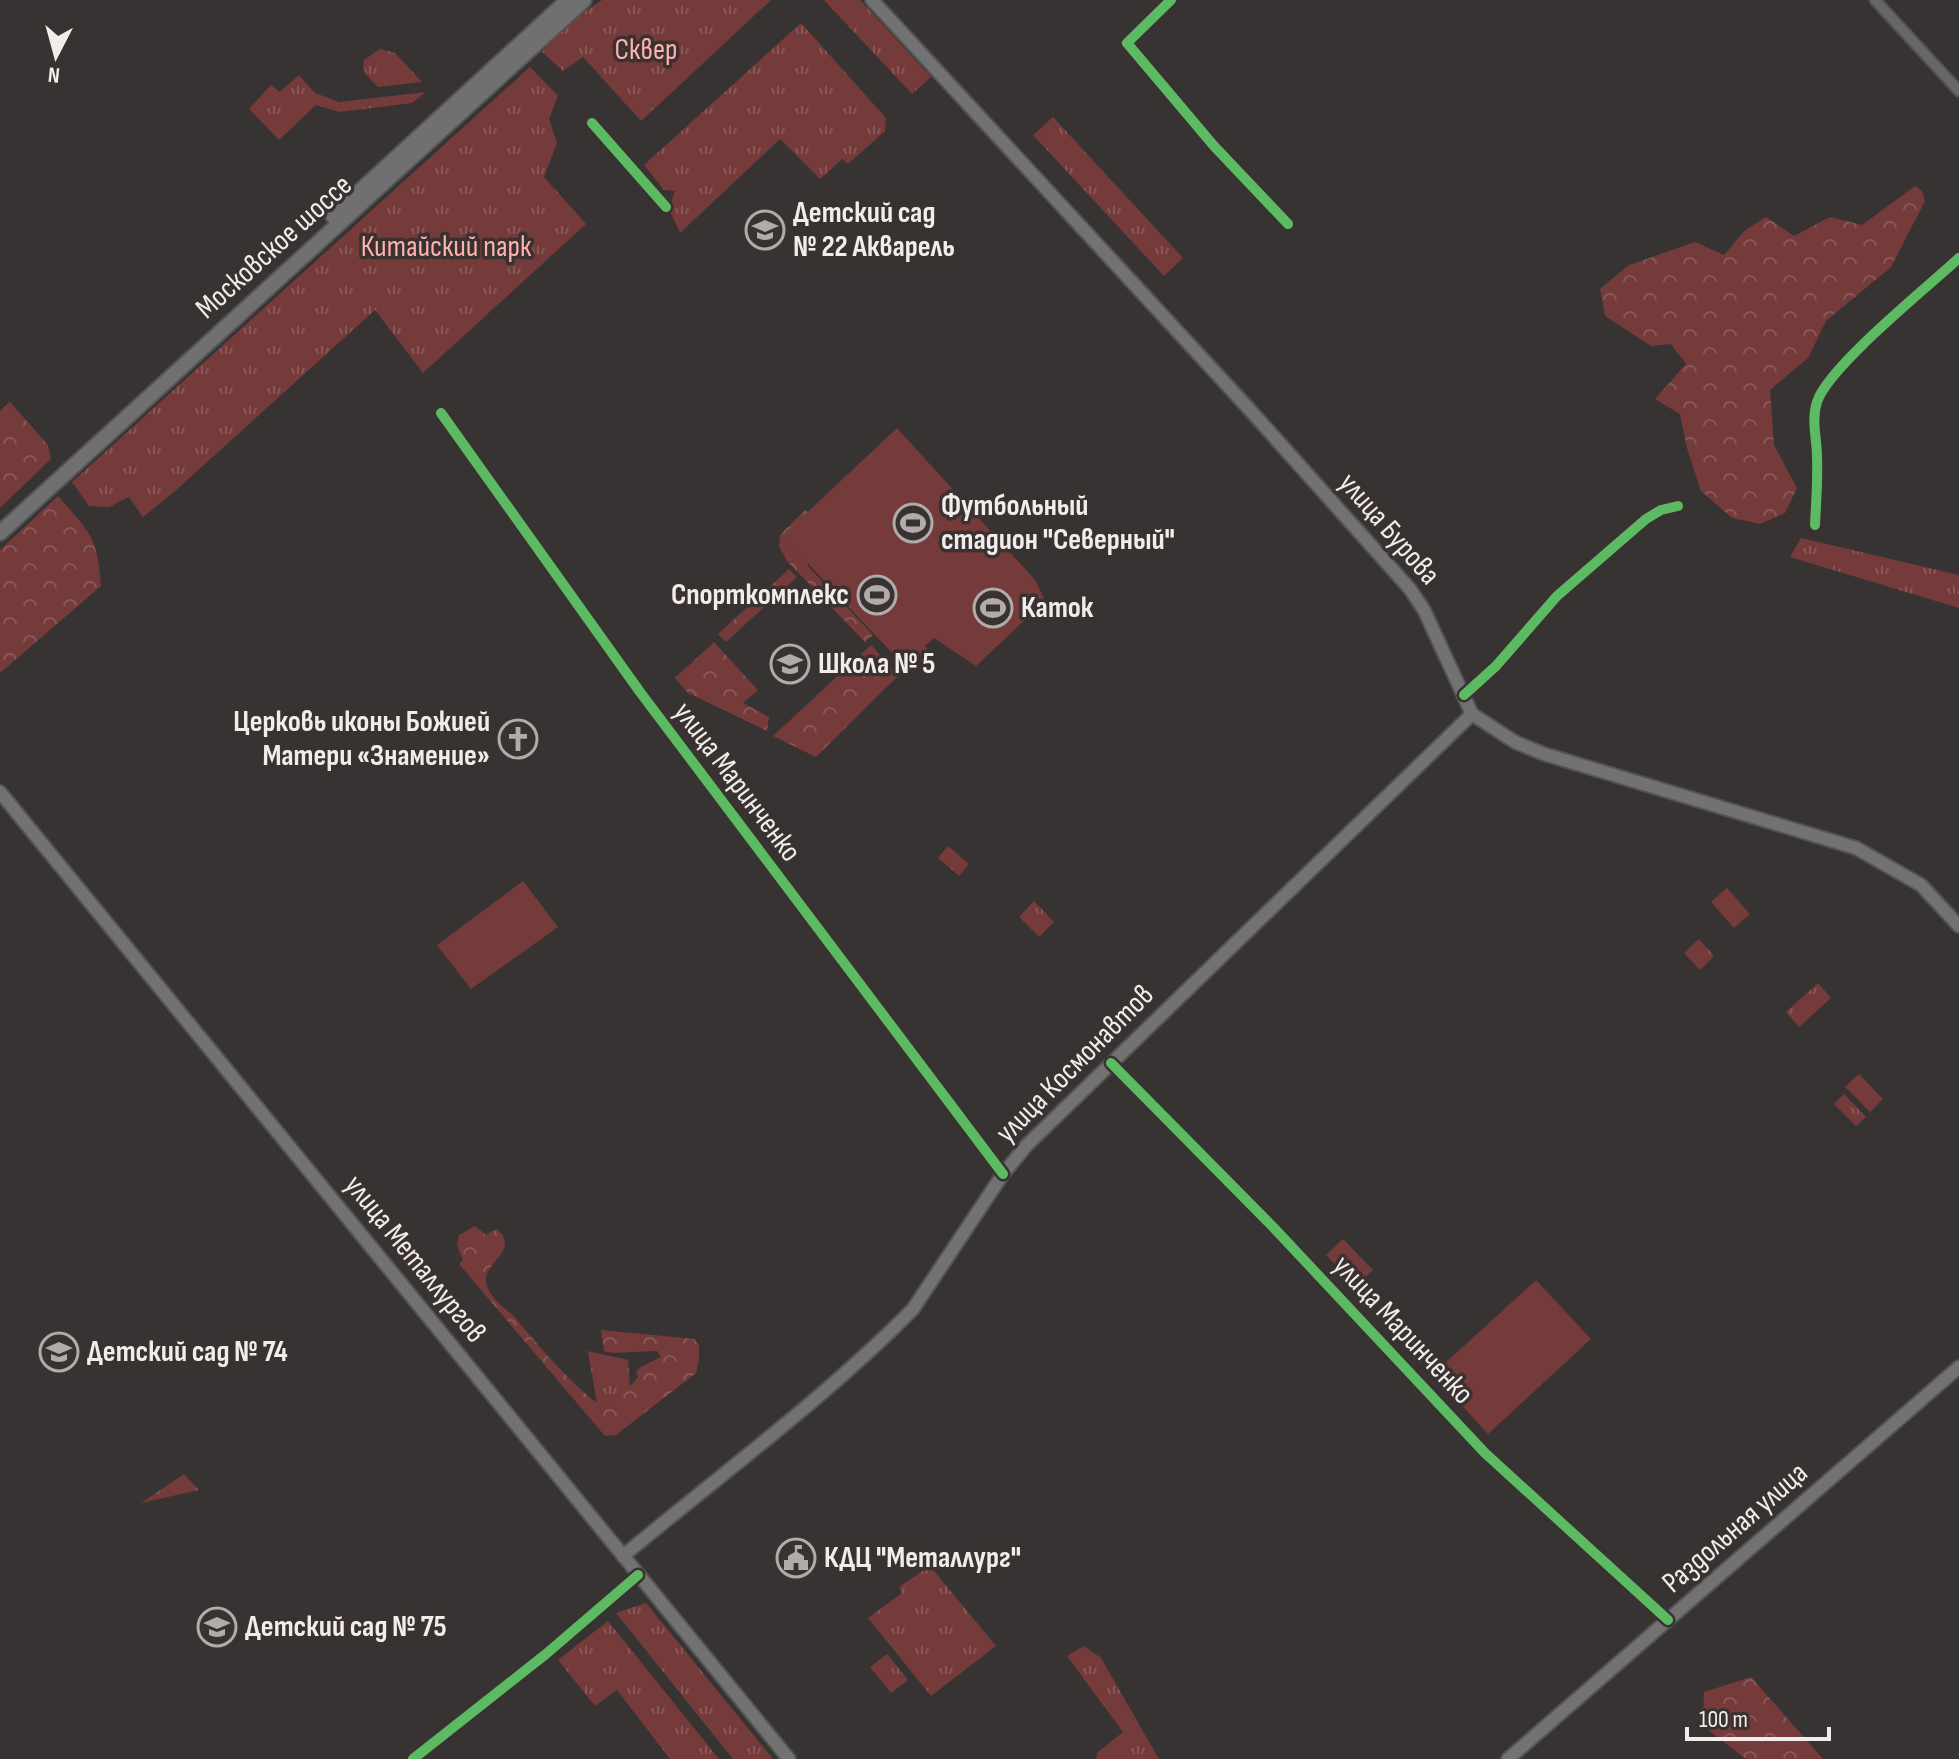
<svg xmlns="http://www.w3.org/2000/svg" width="1959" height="1759" viewBox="0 0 1959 1759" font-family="'Sofia Sans Condensed',sans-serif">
  <defs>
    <pattern id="grass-tufts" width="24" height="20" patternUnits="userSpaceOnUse" patternTransform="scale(2)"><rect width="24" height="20" fill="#753a3a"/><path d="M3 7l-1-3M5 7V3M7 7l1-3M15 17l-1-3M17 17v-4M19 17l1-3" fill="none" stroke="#895757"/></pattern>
    <pattern id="forest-crowns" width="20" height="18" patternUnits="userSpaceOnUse" patternTransform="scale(2)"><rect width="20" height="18" fill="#753a3a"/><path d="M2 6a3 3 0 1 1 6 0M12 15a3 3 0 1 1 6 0" fill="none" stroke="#895757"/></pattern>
  </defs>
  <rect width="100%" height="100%" fill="#373333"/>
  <g fill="url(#grass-tufts)">
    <path d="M602 0H771L641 121 583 57 563 71 542 52C559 30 579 15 602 0Z"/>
    <polygon points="824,0 860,0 931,77 912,94"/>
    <polygon points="801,23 886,118 885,131 848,164 842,159 820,179 780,139 680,233 669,209 675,191 664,190 644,165"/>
    <path d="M380 49 395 53 422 82 378 87C370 78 361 73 364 60Z"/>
    <polygon points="530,67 558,96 549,119 557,143 544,177 586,224 423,373 375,310 175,491 143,517 129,497 109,507 89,506 72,482"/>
    <polygon points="299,75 315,93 339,102 426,92 412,103 340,112 316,105 279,140 249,109 271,85 280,92"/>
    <polygon points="1053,117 1183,258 1164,276 1033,135"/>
    <polygon points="1801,538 1959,575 1959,608 1790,557"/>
    <polygon points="948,846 969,864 959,876 938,858"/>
    <polygon points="1034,901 1054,922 1039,937 1019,917"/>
    <polygon points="1699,939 1714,956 1700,970 1684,953"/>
    <polygon points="1818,983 1831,998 1799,1027 1786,1012"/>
    <polygon points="1844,1094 1866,1117 1856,1126 1834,1104"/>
    <polygon points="588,1351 628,1360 630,1386 610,1406 603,1409 597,1404"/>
    <polygon points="184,1474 199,1490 141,1503"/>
    <polygon points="930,1566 996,1646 931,1696 868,1618 902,1593 899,1587"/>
    <polygon points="646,1603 773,1759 733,1759 616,1613"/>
    <polygon points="608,1621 719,1759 670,1759 617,1690 595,1706 558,1660"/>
    <polygon points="1084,1646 1101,1658 1159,1759 1096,1759 1098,1752 1123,1732 1067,1656"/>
    <polygon points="887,1654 908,1680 891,1693 870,1667"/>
  </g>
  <g fill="url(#forest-crowns)">
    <polygon points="1915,186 1922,191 1925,201 1891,267 1826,321 1808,358 1770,390 1774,445 1797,488 1785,513 1760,524 1732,518 1701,491 1687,448 1680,414 1655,399 1686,364 1671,344 1651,346 1605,316 1600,289 1629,265 1695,242 1724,255 1744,231 1766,217 1794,236 1830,217 1862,225"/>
    <polygon points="10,402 48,445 51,459 0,508 0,411"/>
    <path d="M58 496C90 533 97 535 101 586L0 673V550Z"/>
    <polygon points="805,510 822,523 809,556 808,566 873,635 865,642 787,561 779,546 780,535"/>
    <polygon points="789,569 797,577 726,642 718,634"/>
    <polygon points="714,642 758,690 743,703 769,717 767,731 688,693 675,678"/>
    <polygon points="871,645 899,675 816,757 773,736"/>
    <path d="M475 1226 486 1235 497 1229C521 1251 483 1262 486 1282 489 1300 507 1308 517 1320 543 1351 570 1383 603 1408L610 1406V1396C622 1392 630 1388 638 1377L636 1372 641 1367 661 1357 657 1351 612 1353 604 1351 601 1330 694 1339 699 1345V1361L696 1373 616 1435 605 1436 459 1264 463 1260 457 1245 459 1235Z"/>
    <polygon points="1751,1677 1823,1759 1746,1759 1703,1726 1704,1692"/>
  </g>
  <g fill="#753a3a">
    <polygon points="897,428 1036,581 1045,601 976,666 934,638 925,646 930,653 909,671 782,536"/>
    <polygon points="523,881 558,927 471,989 437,945"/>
    <polygon points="1727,888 1750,914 1734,928 1711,902"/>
    <polygon points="1859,1074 1883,1099 1870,1112 1845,1087"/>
    <polygon points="1343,1239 1373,1270 1356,1286 1326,1255"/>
    <polygon points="1536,1280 1591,1339 1488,1434 1433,1374"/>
  </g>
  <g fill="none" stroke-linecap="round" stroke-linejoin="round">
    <g stroke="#545252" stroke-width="13">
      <g id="minor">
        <polyline points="1171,0 1127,43 1214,146 1288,224"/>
        <polyline points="1875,0 1959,91"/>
        <polyline points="592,123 666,207"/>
        <polyline points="441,413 640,692 1003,1174"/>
        <path d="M1815 525C1816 503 1818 480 1817 457 1817 439 1811 420 1817 402 1828 367 1928 287 1959 258"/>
        <polyline points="1464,695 1496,666 1557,596 1646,519 1661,510 1678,506"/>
        <polyline points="1111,1063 1274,1228 1485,1453 1668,1620"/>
        <polyline points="413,1759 546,1654 638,1575"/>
      </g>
    </g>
    <g stroke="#545252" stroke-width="16">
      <g id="secondary">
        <polyline points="872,0 1250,410 1410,589 1424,610 1472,714 1515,742 1544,754 1856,848 1921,885 1959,926"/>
        <polyline points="0,792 789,1759"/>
        <path d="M623 1556C720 1475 824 1399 913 1309L1003 1174 1027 1145 1472 714"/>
        <polyline points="1508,1759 1959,1367"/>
      </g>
    </g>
    <g stroke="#545252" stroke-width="18">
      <g id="primary">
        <polyline points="333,216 568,0"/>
        <polyline points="0,533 584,0"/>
      </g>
    </g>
    <use href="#minor" stroke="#676767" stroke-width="9"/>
    <use href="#secondary" stroke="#727273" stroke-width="12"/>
    <use href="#primary" stroke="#707071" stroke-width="14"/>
    <g stroke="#393231" stroke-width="15">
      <g id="cycleway">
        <polyline points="1171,0 1127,43 1214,146 1288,224"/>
        <polyline points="592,123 666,207"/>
        <polyline points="441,413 640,692 1003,1174"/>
        <path d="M1815 525C1816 503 1818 480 1817 457 1817 439 1811 420 1817 402 1828 367 1928 287 1959 258"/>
        <polyline points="1464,695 1496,666 1557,596 1646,519 1661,510 1678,506"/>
        <polyline points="1111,1063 1274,1228 1485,1453 1668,1620"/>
        <polyline points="413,1759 546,1654 638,1575"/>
      </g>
    </g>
    <use href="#cycleway" stroke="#5cba63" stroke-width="10"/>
  </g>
  <defs>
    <g id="school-ring" transform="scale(2)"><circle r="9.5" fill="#393231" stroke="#b1acac" stroke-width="1.5"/><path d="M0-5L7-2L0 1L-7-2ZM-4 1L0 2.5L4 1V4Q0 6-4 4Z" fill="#b1acac"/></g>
    <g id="stadium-ring" transform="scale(2)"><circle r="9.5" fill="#393231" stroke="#b1acac" stroke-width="1.5"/><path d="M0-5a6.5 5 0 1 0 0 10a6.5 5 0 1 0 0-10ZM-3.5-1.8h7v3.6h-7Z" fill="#b1acac"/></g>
    <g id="church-ring" transform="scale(2)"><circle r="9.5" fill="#393231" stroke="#b1acac" stroke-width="1.5"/><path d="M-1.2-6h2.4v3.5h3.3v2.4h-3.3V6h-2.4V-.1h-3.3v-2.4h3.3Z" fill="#b1acac"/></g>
    <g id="civic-ring" transform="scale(2)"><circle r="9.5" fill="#393231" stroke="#b1acac" stroke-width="1.5"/><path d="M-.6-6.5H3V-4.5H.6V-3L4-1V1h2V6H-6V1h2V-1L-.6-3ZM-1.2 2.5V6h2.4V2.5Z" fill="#b1acac"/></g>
  </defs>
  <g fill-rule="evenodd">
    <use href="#school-ring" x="765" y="230"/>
    <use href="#stadium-ring" x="913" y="523"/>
    <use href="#stadium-ring" x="877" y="595"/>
    <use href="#stadium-ring" x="993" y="608"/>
    <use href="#school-ring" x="790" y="664"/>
    <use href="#church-ring" x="518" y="739"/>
    <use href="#school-ring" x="59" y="1352"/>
    <use href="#civic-ring" x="796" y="1558"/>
    <use href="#school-ring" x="217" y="1627"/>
  </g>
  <g text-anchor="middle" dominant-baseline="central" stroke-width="7" stroke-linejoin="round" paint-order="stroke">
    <g font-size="30" fill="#ffb1ae" stroke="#393231">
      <text x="646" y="50">Сквер</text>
      <text x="446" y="247">Китайский парк</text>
    </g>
    <g font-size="30" font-weight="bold" fill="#f2eded" stroke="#393231" text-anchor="start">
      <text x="793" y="213">Детский сад<tspan x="793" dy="34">№ 22 Акварель</tspan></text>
      <text x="941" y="506">Футбольный<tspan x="941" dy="34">стадион "Северный"</tspan></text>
      <text x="849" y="595" text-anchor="end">Спорткомплекс</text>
      <text x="1021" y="608">Каток</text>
      <text x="818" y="664">Школа № 5</text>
      <text x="490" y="722" text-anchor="end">Церковь иконы Божией<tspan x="490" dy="34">Матери «Знамение»</tspan></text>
      <text x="87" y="1352">Детский сад № 74</text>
      <text x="824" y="1558">КДЦ "Металлург"</text>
      <text x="245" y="1627">Детский сад № 75</text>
    </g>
    <g font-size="30" fill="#f2eded" stroke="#393231">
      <text transform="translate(274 247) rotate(-42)">Московское шоссе</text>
      <text transform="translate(1389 529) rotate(49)">улица Бурова</text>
      <text transform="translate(737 782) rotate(53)">улица Маринченко</text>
      <text transform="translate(1075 1064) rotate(-45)">улица Космонавтов</text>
      <text transform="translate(415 1259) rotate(51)">улица Металлургов</text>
      <text transform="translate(1403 1330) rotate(47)">улица Маринченко</text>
      <text transform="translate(1735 1528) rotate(-41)">Раздольная улица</text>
    </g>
  </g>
  <g transform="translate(56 56) rotate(186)" stroke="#393231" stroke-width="6" paint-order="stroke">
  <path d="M0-6L14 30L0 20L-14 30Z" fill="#f2eded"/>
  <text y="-12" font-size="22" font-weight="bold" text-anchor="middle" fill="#f2eded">N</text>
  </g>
  <path d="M1687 1727v12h142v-12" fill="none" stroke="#f2eded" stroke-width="4"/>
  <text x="1699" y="1727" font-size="24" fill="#f2eded" stroke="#393231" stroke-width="6" paint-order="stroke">100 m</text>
</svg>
